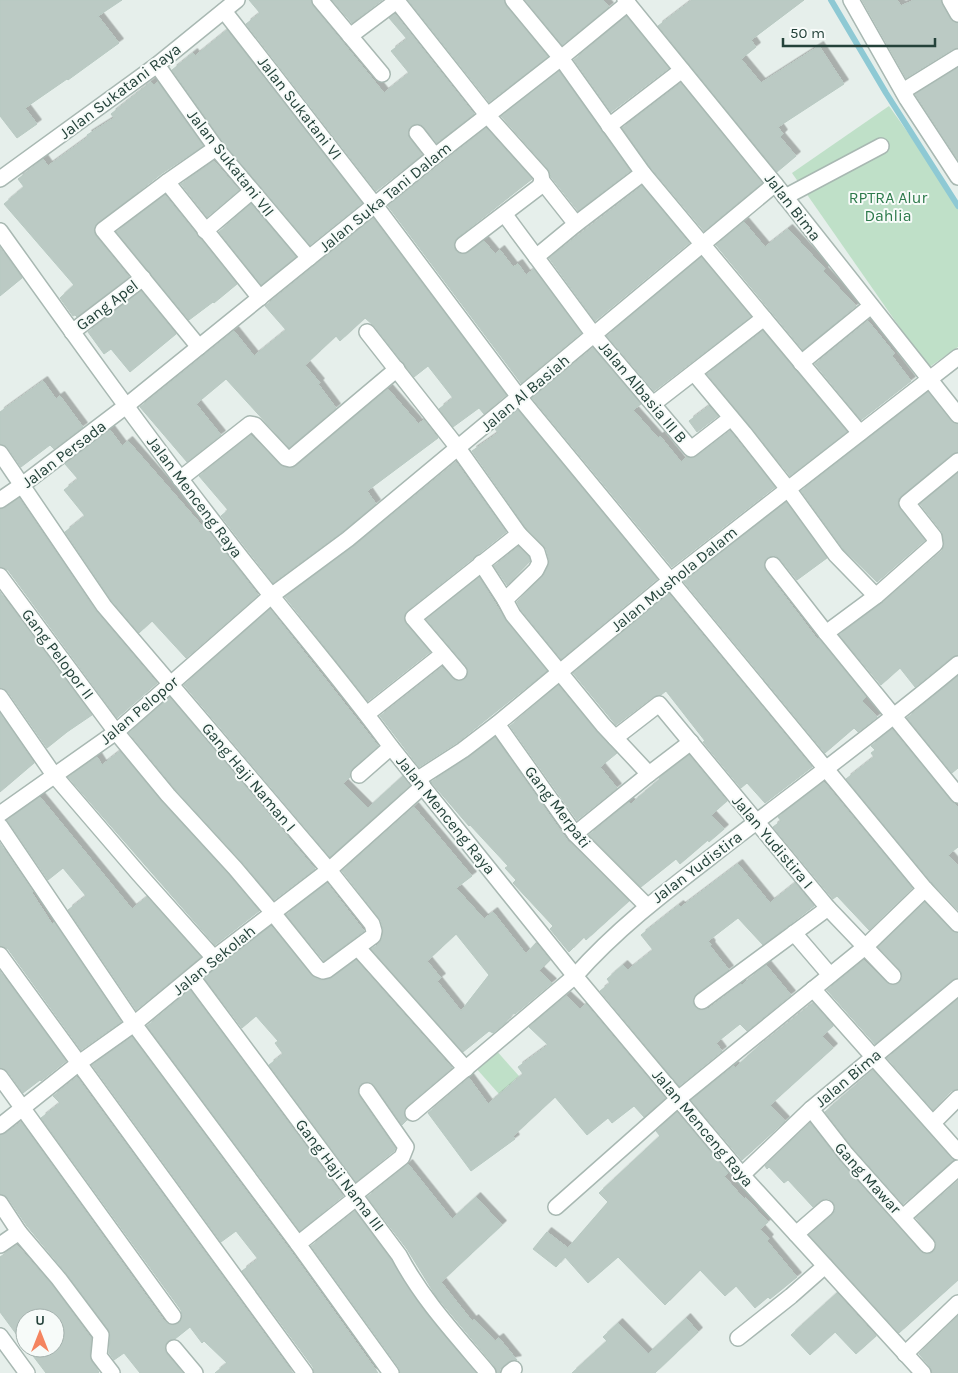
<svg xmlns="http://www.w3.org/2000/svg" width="958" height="1373" viewBox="0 0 958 1373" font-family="Karla,sans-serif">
  <defs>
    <filter id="shadow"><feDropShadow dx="4.5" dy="-4.5" stdDeviation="0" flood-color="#0004"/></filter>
  </defs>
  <rect width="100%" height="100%" fill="#e6efeb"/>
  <g fill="#bfe0c8">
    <polygon points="889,106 958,203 958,347 928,368 792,173"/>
    <polygon points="495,1049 519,1076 499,1094 475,1067"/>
  </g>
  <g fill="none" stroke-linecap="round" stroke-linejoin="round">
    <polyline stroke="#8ec9d4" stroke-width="6" points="831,0 886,93 958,206"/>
  </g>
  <g fill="#bbcac4" stroke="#b8c9c2" fill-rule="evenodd" filter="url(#shadow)">
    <polygon points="0,0 122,0 98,16 119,43 68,80 67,79 25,108 37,124 17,138 0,116"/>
    <polygon points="249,0 311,0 313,6 384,93 409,73 391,51 407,39 389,18 395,14 474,114 437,143 421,125 416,124 411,126 408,135 422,155 376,191 246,24 260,13"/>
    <polygon points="332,0 382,0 352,23"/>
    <polygon points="408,0 504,0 506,6 548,57 489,102"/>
    <polygon points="525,0 603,0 609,7 562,45"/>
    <polygon points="692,0 804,0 751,40 756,47 741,59 761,83 819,46 844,84 778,127 783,134 780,137 796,156 777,172 658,26"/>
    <polygon points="862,0 897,0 901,6 914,0 941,0 950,19 958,23 958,48 953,49 906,78"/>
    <polygon points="626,16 669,68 611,112 574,60"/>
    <polygon points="227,30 362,203 310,245 223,142 172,70 193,53 195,56"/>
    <polygon points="958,68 958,160 915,94"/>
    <polygon points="559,71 630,171 578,211 551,177 548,169 501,116"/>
    <polygon points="151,82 154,85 158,82 203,146 161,174 95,226 94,231 96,236 129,277 77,317 75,315 73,316 60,298 74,285 4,204 24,187 18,179 43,159 48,166 88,137 87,135 114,118 111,114"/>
    <polygon points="681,83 762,183 704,231 650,167 622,128"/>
    <polygon points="486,128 532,179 457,238 454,242 455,250 459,253 465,254 484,241 495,254 500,250 513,267 518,264 526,275 534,269 581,333 521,383 388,206"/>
    <polygon points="214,161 239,190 207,217 181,184"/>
    <polygon points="642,186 689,243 595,321 549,258"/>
    <polygon points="165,195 237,284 214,303 213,302 189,320 116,232"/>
    <polygon points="251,204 296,257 261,285 219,232"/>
    <polygon points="373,218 506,395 484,414 479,408 453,427 439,409 453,398 428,366 414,377 374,326 365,318 340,341 336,336 305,365 320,383 318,384 336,408 289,448 226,379 196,404 221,435 187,462 140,407 234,331 254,356 286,330 265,306"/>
    <polygon points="744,222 765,247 788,229 825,269 823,271 856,306 803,350 716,245"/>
    <polygon points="0,247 22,278 0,296"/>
    <polygon points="701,257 751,317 654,391 607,336"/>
    <polygon points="141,291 176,334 130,372 111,349 104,354 88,332"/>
    <polygon points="868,321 894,353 892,356 911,381 861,420 815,364"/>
    <polygon points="763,331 847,432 790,476 707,374"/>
    <polygon points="593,348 641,404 633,410 658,438 660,436 681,462 687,457 692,458 697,456 730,431 775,487 672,567 532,398"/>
    <polygon points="43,381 56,399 60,396 83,427 54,449 50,445 21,467 7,447 0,444 0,412"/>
    <polygon points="388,389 415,420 418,424 424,420 438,438 367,491 376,504 342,532 273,583 221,516 228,510 199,476 251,435 279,464 284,467 293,468"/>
    <polygon points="928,392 951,421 958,424 958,452 952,454 898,499 898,504 900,509 925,540 877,582 843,549 801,491"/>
    <polygon points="709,406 718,416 697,432 689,421"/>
    <polygon points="518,410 657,579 561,659 521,610 517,602 544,574 548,566 549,560 546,549 526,528 472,451 498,433 495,429"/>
    <polygon points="110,430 122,446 128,441 205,529 207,528 258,595 186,658 152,621 139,633 111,600 65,532 85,516 64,490 78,479 65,464"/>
    <polygon points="456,462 506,532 407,611 404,619 406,624 430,652 368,701 285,597 354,546"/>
    <polygon points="958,473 958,655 952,657 915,687 900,668 881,685 839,635 882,603 942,551 944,543 942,532 920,504"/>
    <polygon points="19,498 96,611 157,683 117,718 8,570 0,567 0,509 5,508"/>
    <polygon points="786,502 827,558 797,580 780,559 776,556 767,558 764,566 765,570 817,639 818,638 866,697 862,701 877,717 858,732 854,728 825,753 684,582"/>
    <polygon points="518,547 529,557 530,561 507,585 494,566"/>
    <polygon points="479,577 506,621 547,671 458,742 419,767 380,716 442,667 455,681 460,681 465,679 468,671 466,666 426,619"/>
    <polygon points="0,592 92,715 67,732 47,748 8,692 0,688"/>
    <polygon points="669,594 812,767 765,803 747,783 741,788 703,742 705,741 666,691 661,695 653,697 616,725 573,673"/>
    <polygon points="270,609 378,746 353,768 350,772 350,777 343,783 368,808 403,776 410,785 330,857 184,685"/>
    <polygon points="958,676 958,768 952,773 907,718"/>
    <polygon points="558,685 596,731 617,753 600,767 617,788 577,820 510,726"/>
    <polygon points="170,697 315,869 274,900 242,862 175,789 129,733"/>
    <polygon points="0,713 34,763 0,792"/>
    <polygon points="892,729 951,801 958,807 958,847 948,855 958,866 958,910 932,883 846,779 874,757 871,753 875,750 871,746"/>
    <polygon points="495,737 567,840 629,901 586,940 584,937 569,952 550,929 553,926 513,883 516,880 505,868 508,866 470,825 469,826 431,782 469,757"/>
    <polygon points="120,751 161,801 228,874 259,911 215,945 68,777 97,757 102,765"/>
    <polygon points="689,755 727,801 711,815 724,829 709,842 708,840 680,864 676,859 641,887 589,835 629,802 631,804 660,779 659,778"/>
    <polygon points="824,782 912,888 869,930 837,896 833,899 773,827 781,821 778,817"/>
    <polygon points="40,797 132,909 147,897 201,957 136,1010 68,910 86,896 63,868 48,880 7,820"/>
    <path d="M414 807 472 876 456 888 484 919 493 912 526 954 536 943 550 960 539 971 552 983 515 1014 513 1013 505 1023 493 1033 489 1031 463 1052 371 949 379 944 382 938 383 929 381 921 342 871ZM456 934 489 975 461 1011 437 981 441 978 427 961Z"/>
    <polygon points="0,843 33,892 32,893 52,924 54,922 121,1022 81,1050 8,949 0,946"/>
    <polygon points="738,864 770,903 795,883 814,906 763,945 738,918 708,941 711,945 710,946 729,970 696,994 693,1002 694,1006 699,1010 708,1009 741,984 742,985 766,965 791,995 747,1031 740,1024 716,1043 722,1051 679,1086 600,991 610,983 607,979 623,965 628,970 653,950 641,935 679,905 681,907"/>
    <polygon points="327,883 364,931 324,961 286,915"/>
    <polygon points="925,902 951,930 958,934 958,978 952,980 875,1044 827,990 864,960 887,983 895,985 899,983 902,978 900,970 878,947"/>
    <polygon points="271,926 315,978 320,980 330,979 356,960 452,1068 407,1106 404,1114 407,1120 402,1125 374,1085 367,1082 361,1084 358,1091 359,1096 395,1148 394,1151 356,1182 269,1065 283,1054 275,1043 278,1041 256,1016 242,1028 204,978"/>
    <polygon points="0,971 66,1061 41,1081 40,1080 23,1093 8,1072 0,1068"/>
    <polygon points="190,990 343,1196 300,1231 147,1026"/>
    <polygon points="566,996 580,1009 586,1004 665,1098 644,1117 634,1106 612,1123 608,1118 587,1135 555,1097 513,1136 515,1139 471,1171 428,1113 469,1078 488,1104 523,1074 518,1067 548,1045 529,1027"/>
    <polygon points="958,999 958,1089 951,1091 933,1110 887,1058"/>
    <polygon points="813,1003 833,1026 822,1036 833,1048 770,1105 785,1121 742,1160 691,1100 734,1066 735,1068 759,1046"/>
    <polygon points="132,1037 290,1250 378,1373 314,1373 313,1367 242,1271 258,1259 236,1231 221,1242 92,1065"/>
    <polygon points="873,1070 954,1160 903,1204 853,1148 825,1112"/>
    <polygon points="77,1077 293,1373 215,1373 227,1363 204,1341 202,1343 190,1327 175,1339 168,1341 164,1348 167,1354 183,1373 140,1373 124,1353 114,1360 109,1353 110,1336 108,1329 66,1273 27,1226 8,1198 0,1194 0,1135 6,1133 21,1122 165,1322 173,1325 181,1320 182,1316 181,1310 41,1118 60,1103 53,1096"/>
    <polygon points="677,1112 728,1173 724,1176 744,1199 746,1198 768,1222 760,1229 769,1239 767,1241 797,1277 770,1299 768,1297 755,1308 736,1286 725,1296 700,1270 665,1305 618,1257 588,1283 565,1257 556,1267 533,1249 547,1232 568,1248 608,1202 599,1193 660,1136 656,1131"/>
    <polygon points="810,1123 839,1160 924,1254 929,1254 934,1252 936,1243 916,1218 958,1181 958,1280 899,1333 809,1235 832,1215 835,1211 833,1202 829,1199 824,1199 813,1207 788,1180 784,1183 769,1167 767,1169 765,1166"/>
    <polygon points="408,1164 452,1219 476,1197 502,1225 441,1282 472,1321 474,1319 495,1341 499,1338 517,1360 508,1362 500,1369 500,1373 497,1373 495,1367 436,1296 407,1249 367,1197"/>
    <polygon points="355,1211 391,1260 421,1307 476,1373 400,1373 399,1368 311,1246"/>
    <polygon points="17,1245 52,1285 91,1338 90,1356 92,1362 99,1372 98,1373 46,1373 27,1348 55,1348 55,1318 25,1318 25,1346 0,1312 0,1257"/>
    <polygon points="837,1293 876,1336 856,1354 835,1332 810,1355 791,1335"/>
    <polygon points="958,1316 958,1373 932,1373 930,1367 919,1354"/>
    <polygon points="686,1318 698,1332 655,1373 572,1373 607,1341 603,1337 618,1323 648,1354"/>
  </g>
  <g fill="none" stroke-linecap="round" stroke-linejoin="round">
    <g stroke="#a8b8b2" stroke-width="18">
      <g id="minor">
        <polyline points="320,0 382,74"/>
        <polyline points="513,0 561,58 643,173 860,433"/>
        <polyline points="625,0 775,184 958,415"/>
        <polyline points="851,0 907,99 958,177"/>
        <polyline points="950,0 958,14"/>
        <polyline points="397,1 488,116 541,175 542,181 576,224 536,257"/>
        <polyline points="224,11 375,205 519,397 925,889 958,924"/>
        <polyline points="350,36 398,0"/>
        <polyline points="157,65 216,148 309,258"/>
        <polyline points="903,91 958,57"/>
        <polyline points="609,126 682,70"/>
        <polyline points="417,133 435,156"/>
        <polyline points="216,148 167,182 260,298"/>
        <polyline points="0,179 157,65 237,0"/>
        <polyline points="167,182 103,230 199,347"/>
        <polyline points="785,197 881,146"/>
        <polyline points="505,215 594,335 691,449 731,418"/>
        <polyline points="576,224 643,173"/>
        <path d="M0 231C75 336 150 441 229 542 282 611 340 677 391 747L575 976 742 1175 923 1373"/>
        <polyline points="205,231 252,191"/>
        <polyline points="463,245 539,187 542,181"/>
        <polyline points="72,332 143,278"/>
        <polyline points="367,332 458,448 519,534 413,618 459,672"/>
        <polyline points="801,363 871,306"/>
        <polyline points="694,373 744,433 788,489 836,555 876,596"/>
        <polyline points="653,404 764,318"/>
        <polyline points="0,453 104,606 329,870 372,924 374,931 373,936 327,970 323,971 318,969 273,913 235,868 168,795 116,732 0,576"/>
        <polyline points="180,479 250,424 255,425 286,458 290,459 397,369"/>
        <polyline points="0,500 22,485 126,406 435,156 561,58 628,3"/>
        <polyline points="481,563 505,600 513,615 603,725 649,774 575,834"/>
        <polyline points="773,565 826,633 958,795"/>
        <polyline points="505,600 536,570 540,562 537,552 519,534"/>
        <polyline points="826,633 876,596 935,544 934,537 907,503 958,461"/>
        <polyline points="0,697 54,775 139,874 214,958"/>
        <polyline points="367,714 443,654"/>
        <polyline points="497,724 575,834 647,906"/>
        <polyline points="615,738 659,704 828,908 893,976"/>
        <polyline points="649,774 691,742"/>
        <polyline points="359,775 391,747"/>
        <polyline points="418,779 463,750 497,724 671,580 958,357"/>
        <polyline points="0,814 116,732 271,596 348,539 775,184"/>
        <polyline points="0,826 134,1024 298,1244 391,1373"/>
        <polyline points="794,933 830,975"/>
        <polyline points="358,948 466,1069"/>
        <polyline points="0,955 305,1373"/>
        <path d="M192 977 399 1255C422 1299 456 1335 488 1373"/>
        <polyline points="813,989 958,1152"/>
        <polyline points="702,1001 828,908"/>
        <polyline points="0,1077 173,1316"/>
        <polyline points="811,1109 846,1154 927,1245"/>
        <path d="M413 1113 575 976C621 924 676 884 730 842 807 783 884 726 958 664"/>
        <polyline points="933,1123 958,1098"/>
        <polyline points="0,1126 79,1063 134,1024 214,958 329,870 423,786"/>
        <polyline points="742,1175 811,1109 958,987"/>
        <polyline points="354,1195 402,1157 406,1147 367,1091"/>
        <polyline points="0,1203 19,1232"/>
        <polyline points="556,1207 678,1099 865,947 925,889"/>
        <polyline points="903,1217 958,1168"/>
        <polyline points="796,1234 826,1208"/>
        <polyline points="298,1244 356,1198"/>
        <polyline points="0,1245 19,1232 59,1279 101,1335 99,1356 112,1373"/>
        <polyline points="0,1336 27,1373"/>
        <polyline points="738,1338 791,1296 825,1266"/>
        <polyline points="174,1348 195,1373"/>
        <polyline points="905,1354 958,1303"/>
        <polyline points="509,1373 514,1369"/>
      </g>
    </g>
    <use href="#minor" stroke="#fff" stroke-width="15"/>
  </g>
  <g text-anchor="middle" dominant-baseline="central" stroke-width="4" stroke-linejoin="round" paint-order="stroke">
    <g font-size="16" fill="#24423a" stroke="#f7fbf9">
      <text transform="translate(120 91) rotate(-37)">Jalan Sukatani Raya</text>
      <text transform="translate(300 108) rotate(52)">Jalan Sukatani VI</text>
      <text transform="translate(231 163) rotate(52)">Jalan Sukatani VII</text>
      <text transform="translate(385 197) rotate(-39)">Jalan Suka Tani Dalam</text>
      <text transform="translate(793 207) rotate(52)">Jalan Bima</text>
      <text transform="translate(107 305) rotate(-37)">Gang Apel</text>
      <text transform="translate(643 392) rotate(50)">Jalan Albasia III B</text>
      <text transform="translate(525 393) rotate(-40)">Jalan Al Basiah</text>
      <text transform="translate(64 454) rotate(-37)">Jalan Persada</text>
      <text transform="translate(195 497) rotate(53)">Jalan Menceng Raya</text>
      <text transform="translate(674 579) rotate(-39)">Jalan Mushola Dalam</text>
      <text transform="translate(58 654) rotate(53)">Gang Pelopor II</text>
      <text transform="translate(139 710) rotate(-40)">Jalan Pelopor</text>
      <text transform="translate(249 777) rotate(50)">Gang Haji Naman I</text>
      <text transform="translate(558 807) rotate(53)">Gang Merpati</text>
      <text transform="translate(446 815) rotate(51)">Jalan Menceng Raya</text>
      <text transform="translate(773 842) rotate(50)">Jalan Yudistira I</text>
      <text transform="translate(697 867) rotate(-37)">Jalan Yudistira</text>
      <text transform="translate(214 960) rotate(-39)">Jalan Sekolah</text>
      <text transform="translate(848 1078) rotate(-40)">Jalan Bima</text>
      <text transform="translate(703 1128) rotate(50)">Jalan Menceng Raya</text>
      <text transform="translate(340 1175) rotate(53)">Gang Haji Nama III</text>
      <text transform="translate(868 1178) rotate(48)">Gang Mawar</text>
    </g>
    <g font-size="16" fill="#2d7a4b" stroke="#f7fbf9">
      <text x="888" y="197">RPTRA Alur<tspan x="888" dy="18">Dahlia</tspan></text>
    </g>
  </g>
  <g transform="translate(40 1333)"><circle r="24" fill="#f7fbf9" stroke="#a3b1ad"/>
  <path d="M0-4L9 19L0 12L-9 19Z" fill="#f4845f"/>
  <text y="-8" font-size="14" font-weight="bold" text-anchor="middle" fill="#24423a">U</text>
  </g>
  <path d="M783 38v8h152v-8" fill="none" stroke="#24423a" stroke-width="2.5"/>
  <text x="790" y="38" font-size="15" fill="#24423a" stroke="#f7fbf9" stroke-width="4" paint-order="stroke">50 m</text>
</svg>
